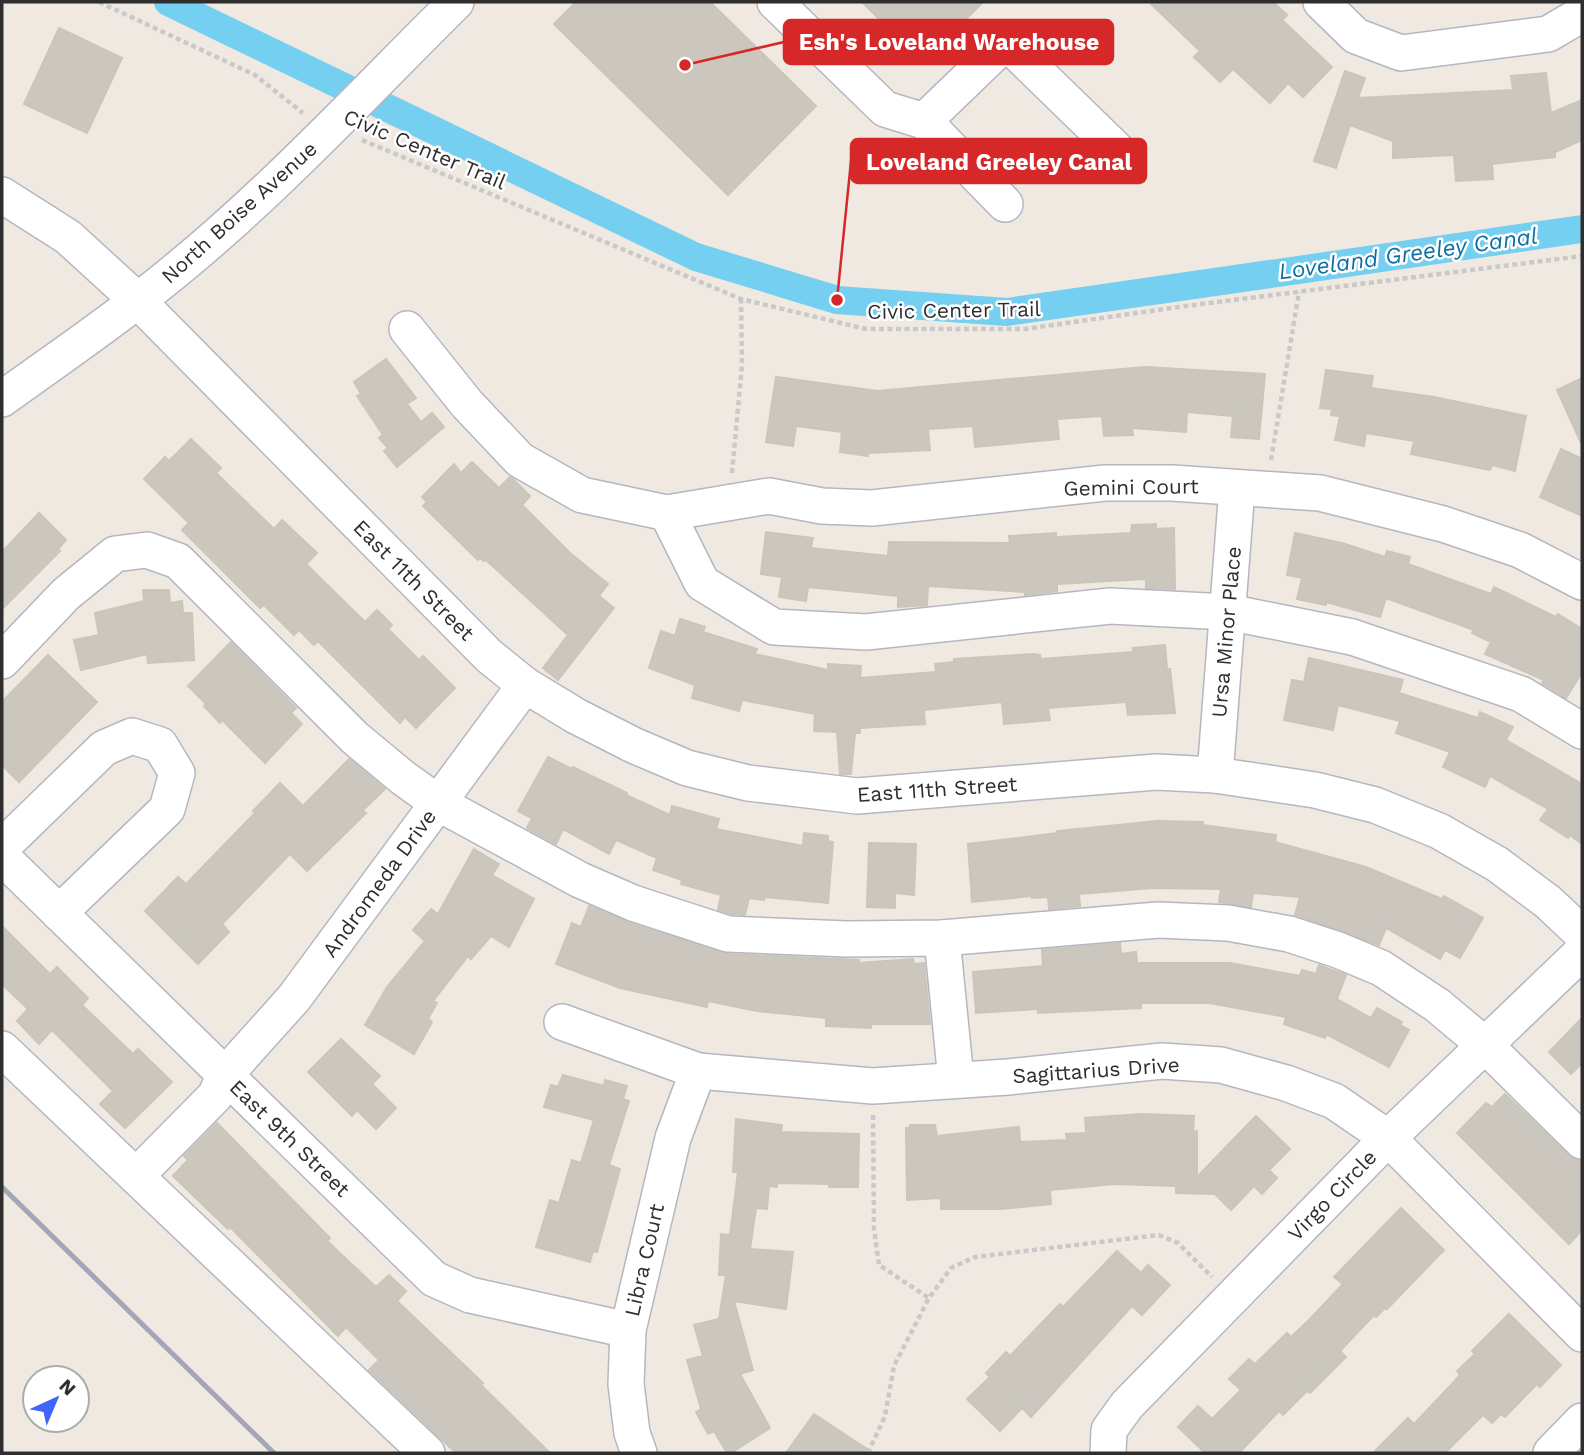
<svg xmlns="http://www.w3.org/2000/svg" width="1584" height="1455" viewBox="0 0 1584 1455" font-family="'Work Sans',sans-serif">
  <rect width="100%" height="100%" fill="#efe9e1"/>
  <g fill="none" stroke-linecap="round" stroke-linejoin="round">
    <polyline stroke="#75cff0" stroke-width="28" points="168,2 696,257 837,300 1007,312 1582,229"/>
  </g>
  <g fill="#cbc7bf" stroke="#cbc5ba" stroke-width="2">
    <polygon points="576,2 710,2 816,106 728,195 554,24"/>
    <polygon points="862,2 983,2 923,62"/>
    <polygon points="1149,2 1273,2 1287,15 1282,20 1332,67 1303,97 1288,83 1270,103 1233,69 1220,82 1194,57 1200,51"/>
    <polygon points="59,28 122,58 87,133 24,104"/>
    <polygon points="1345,71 1365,78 1358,98 1513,90 1511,76 1546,73 1551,113 1582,100 1582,140 1555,152 1555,157 1492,164 1493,179 1456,181 1454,155 1393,158 1393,141 1350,125 1336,168 1314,161"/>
    <polygon points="386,359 416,398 407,404 421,422 432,413 444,427 397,467 384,451 388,448 379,438 383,435 357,396 361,394 354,382"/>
    <polygon points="1145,367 1265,374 1259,439 1231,437 1233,416 1187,412 1186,432 1132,428 1133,435 1104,436 1102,416 1057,419 1059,439 975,447 973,426 928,429 930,450 868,453 868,456 840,452 842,432 796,426 793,446 766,442 776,377 877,391"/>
    <polygon points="1326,370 1373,376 1371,388 1434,397 1526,416 1515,471 1492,465 1490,470 1411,454 1414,441 1366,433 1364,446 1335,440 1340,416 1331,415 1332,409 1320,408"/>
    <polygon points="1582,378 1582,445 1557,390"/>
    <polygon points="191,439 221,468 216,473 274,529 282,520 317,553 306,564 365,622 377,610 392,625 388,629 419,660 423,656 455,688 416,728 405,717 400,723 318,641 314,645 299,630 294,635 264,605 260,608 182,530 189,523 144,479 165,457 169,461"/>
    <polygon points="1561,449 1582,459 1582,516 1540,497"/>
    <polygon points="472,462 499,488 510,477 512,478 530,496 522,505 570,553 608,584 599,596 614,608 558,680 543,668 568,635 485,559 484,561 480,558 478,560 423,506 427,502 422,497 454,464 461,473"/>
    <polygon points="39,513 66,540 58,549 60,551 2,609 2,552"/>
    <polygon points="1156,524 1156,529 1174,528 1175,589 1146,588 1146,579 1057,584 1057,591 1025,595 1025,592 928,586 927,605 898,607 898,596 808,587 806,601 779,597 782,577 761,574 766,532 813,538 811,548 888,556 889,542 1010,543 1009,536 1056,533 1056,537 1131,533 1132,525"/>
    <polygon points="1295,533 1342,543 1385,557 1387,551 1410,557 1408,564 1491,594 1494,587 1556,617 1558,614 1582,629 1582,672 1566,698 1542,683 1544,680 1485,654 1491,642 1472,633 1474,630 1386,598 1380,617 1326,602 1326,605 1297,599 1302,578 1287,575"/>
    <polygon points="143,590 169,590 170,603 182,601 183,613 192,613 194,660 148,663 147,654 81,670 74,640 99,635 95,613 144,601"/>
    <polygon points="680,619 705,627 703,632 757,649 755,654 828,670 828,664 861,666 860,678 936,672 935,664 954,662 954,659 1033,654 1040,655 1041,659 1133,652 1133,648 1165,645 1167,669 1170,669 1175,713 1128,715 1126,702 1048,708 1050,720 1004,724 1002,702 924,710 925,724 860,728 860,733 855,733 851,774 840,774 837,732 814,731 815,714 742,700 739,711 692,698 695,685 649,668 661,631 675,636"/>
    <polygon points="231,642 296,708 291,713 302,724 265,763 222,720 220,723 204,706 206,704 188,686"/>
    <polygon points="48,655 97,702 19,782 2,765 2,702"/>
    <polygon points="1309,658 1403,680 1399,693 1478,718 1480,712 1513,727 1506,740 1582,784 1582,844 1570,835 1568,838 1540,820 1548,809 1490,776 1485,787 1443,767 1450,752 1396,733 1400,721 1338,705 1333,730 1284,720 1292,680 1304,682"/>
    <polygon points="548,757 572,769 573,767 627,793 626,795 670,815 672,806 719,819 716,829 803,846 804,833 828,836 828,841 833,842 828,903 764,897 764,900 749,898 745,915 732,914 718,910 721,895 681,884 682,880 653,870 657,858 616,840 609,854 563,829 556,844 527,828 532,818 518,811"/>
    <polygon points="349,759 385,789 362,811 366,813 307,871 290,854 222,924 229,932 198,964 145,911 178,877 186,884 255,813 253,811 280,783 303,806"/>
    <polygon points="1157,821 1203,822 1203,825 1276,835 1275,842 1366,867 1442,899 1444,896 1483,918 1460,958 1445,950 1440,959 1386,928 1379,945 1295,915 1300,897 1253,893 1251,907 1219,902 1221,889 1153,888 1079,894 1080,906 1049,909 1048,897 1032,898 1032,896 972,902 968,844 1058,833 1057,831"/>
    <polygon points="869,843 916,844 914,895 895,893 895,908 867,907"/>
    <polygon points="474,849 499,864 492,875 534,899 509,947 491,936 471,959 468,956 433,1001 437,1003 428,1019 432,1022 414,1054 365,1025 387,987 425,941 413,930 431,909 438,914"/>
    <polygon points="589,906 627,922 727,954 859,960 858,963 913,959 914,964 924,963 930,1024 871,1024 871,1028 826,1026 826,1018 757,1011 708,1001 707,1007 620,988 556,964 572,923 581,927"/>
    <polygon points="2,926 50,974 57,967 88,998 82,1005 133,1054 138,1049 172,1082 125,1128 100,1104 113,1091 52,1030 39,1044 17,1021 28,1009 2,984"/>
    <polygon points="1120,943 1121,954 1136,952 1137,963 1230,963 1300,976 1302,970 1316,974 1319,965 1346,975 1337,999 1371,1018 1377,1008 1402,1022 1400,1025 1409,1030 1389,1067 1326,1034 1325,1038 1284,1024 1286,1017 1209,1003 1141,1003 1141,1008 1038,1013 1038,1009 976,1013 973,972 1043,966 1042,950"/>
    <polygon points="1582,1018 1582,1063 1571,1074 1549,1052"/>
    <polygon points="341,1039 380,1076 372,1084 396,1108 376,1129 357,1110 352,1116 308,1072"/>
    <polygon points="563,1075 604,1086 605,1080 627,1086 623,1099 629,1101 609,1165 620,1169 597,1252 593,1251 590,1262 536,1247 550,1200 559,1203 572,1160 581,1163 594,1120 544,1107 551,1085 558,1087"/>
    <polygon points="1505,1094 1568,1155 1582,1162 1582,1230 1569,1244 1457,1133 1486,1103 1492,1107"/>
    <polygon points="1142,1114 1194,1116 1193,1132 1197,1131 1197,1177 1256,1116 1290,1149 1269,1170 1277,1178 1262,1194 1254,1186 1231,1210 1215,1194 1176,1193 1176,1186 1115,1184 1050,1190 1051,1204 1001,1209 941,1209 941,1198 907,1200 906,1128 910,1128 910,1125 935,1125 937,1136 1019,1127 1020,1142 1067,1140 1066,1134 1086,1133 1085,1118"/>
    <polygon points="736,1119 782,1125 781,1132 859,1134 858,1187 829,1187 829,1184 777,1183 777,1187 769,1186 767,1209 756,1208 750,1249 793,1252 786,1309 734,1301 753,1370 740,1374 770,1428 731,1453 727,1453 714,1431 708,1434 696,1412 701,1409 687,1360 703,1356 694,1325 719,1319 726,1275 719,1275 721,1234 730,1235 738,1172 733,1172"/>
    <polygon points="217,1123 330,1238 327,1241 376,1287 389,1275 406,1291 397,1301 483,1383 481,1385 550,1453 456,1453 369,1370 379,1360 346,1327 338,1336 230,1227 228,1229 173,1176 188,1160 184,1156"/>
    <polygon points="1401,1208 1444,1250 1387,1309 1385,1308 1376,1317 1374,1315 1340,1351 1346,1357 1310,1393 1307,1391 1283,1415 1279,1411 1239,1453 1205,1453 1178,1427 1198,1406 1212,1419 1241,1390 1229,1379 1249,1359 1255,1364 1287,1333 1291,1337 1310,1319 1343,1284 1334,1277"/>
    <polygon points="1117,1251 1141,1273 1148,1265 1170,1285 1142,1315 1132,1306 1031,1417 1022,1408 1000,1431 967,1399 990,1377 986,1373 1006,1352 1010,1356 1060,1304 1063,1307"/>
    <polygon points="1509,1314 1561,1365 1540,1387 1537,1384 1505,1417 1501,1414 1492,1423 1483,1415 1445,1453 1373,1453 1408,1418 1414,1424 1452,1384 1460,1375 1457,1371 1475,1354 1472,1351"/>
    <polygon points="814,1414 873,1453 786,1453"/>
  </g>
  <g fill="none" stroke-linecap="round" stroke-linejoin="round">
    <g stroke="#b4b7c1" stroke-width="38">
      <g id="minor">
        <polyline points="775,2 885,109 924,121 1005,204"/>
        <polyline points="1321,2 1356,36 1401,53 1548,34 1582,14"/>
        <polyline points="924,121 1006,42 1120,153"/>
        <polyline points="2,195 68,237 137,300 489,656 525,685 576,716 633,745 687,768 748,783 857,796 1156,772 1215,775 1315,790 1375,805 1439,831 1497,864 1548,902 1582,934"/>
        <polyline points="407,329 467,404 520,460 582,495 667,513 769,496 822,506 872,508 1105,483 1172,483 1320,493 1443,524 1520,550 1582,582"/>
        <path d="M2 399C56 360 112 322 164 280 269 196 361 96 456 2"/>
        <polyline points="667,513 702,583 774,627 866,632 1110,606 1228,612 1352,637 1521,694 1582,731"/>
        <polyline points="2,661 66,594 115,554 147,550 178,561 355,738 402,777 438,803 580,880 633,903 728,934 847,939 942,938 1158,920 1228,923 1289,934 1338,950 1381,968 1437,1005 1486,1046 1582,1141"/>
        <polyline points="1215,775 1237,488"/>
        <polyline points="2,847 104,748 132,736 160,745 177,773 167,809 59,913"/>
        <polyline points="2,857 434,1279 470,1295 628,1330"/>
        <polyline points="942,938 956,1080"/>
        <polyline points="562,1022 698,1071 873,1086 1008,1077 1162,1061 1221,1065 1286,1083 1334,1101 1388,1138 1582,1334"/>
        <polyline points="2,1049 427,1453"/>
        <polyline points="136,1176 215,1096 225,1075 294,998 525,685"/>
        <polyline points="639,1453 632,1433 626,1384 628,1330 673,1138 698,1071"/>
        <polyline points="1108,1453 1109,1430 1127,1405 1388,1138 1582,952"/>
        <polyline points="1551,1453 1582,1421"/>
      </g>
    </g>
    <g stroke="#c9c9c9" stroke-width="4.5" stroke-dasharray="5 3.5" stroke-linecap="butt">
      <polyline points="99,2 255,75 303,113"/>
      <polyline points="362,140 741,299 866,329 1025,329 1186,306 1582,256"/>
      <polyline points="1271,460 1299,292"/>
      <polyline points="732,473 742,365 741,299"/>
      <polyline points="873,1115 874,1229 879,1265 929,1298"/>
      <polyline points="868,1453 885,1416 894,1366 929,1298 951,1268 975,1257 1159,1235 1178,1243 1212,1277"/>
    </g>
    <use href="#minor" stroke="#fff" stroke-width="35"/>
    <polyline stroke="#a3a6b8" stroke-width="5" points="2,1187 274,1453"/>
  </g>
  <g text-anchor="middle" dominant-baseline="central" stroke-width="5" stroke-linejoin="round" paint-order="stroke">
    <g font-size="21" fill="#2e2e2e" stroke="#fff">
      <text transform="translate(425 149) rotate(23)">Civic Center Trail</text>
      <text transform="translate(239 212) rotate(-42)">North Boise Avenue</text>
      <text transform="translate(954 310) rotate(-1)">Civic Center Trail</text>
      <text transform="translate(1131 487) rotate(-1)">Gemini Court</text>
      <text transform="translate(414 580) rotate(45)">East 11th Street</text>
      <text transform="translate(1226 632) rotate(-85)">Ursa Minor Place</text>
      <text transform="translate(937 789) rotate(-4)">East 11th Street</text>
      <text transform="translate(379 883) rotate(-54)">Andromeda Drive</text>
      <text transform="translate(1096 1070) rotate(-4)">Sagittarius Drive</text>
      <text transform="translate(290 1138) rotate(44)">East 9th Street</text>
      <text transform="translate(1332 1195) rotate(-46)">Virgo Circle</text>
      <text transform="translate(644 1260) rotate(-77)">Libra Court</text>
    </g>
    <g font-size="23" font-style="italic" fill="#0d6fa3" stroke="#fff">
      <text transform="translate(1408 254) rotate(-8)">Loveland Greeley Canal</text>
    </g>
  </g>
  <path fill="none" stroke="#d62828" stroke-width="2.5" d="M685 65L784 42M837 300L851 161"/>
  <g fill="#d62828" stroke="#fff" stroke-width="2.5">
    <circle cx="685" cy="65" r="7"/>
    <circle cx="837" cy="300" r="7"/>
  </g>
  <g fill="#d62828" stroke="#d62828" stroke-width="2.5">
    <rect x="784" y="20" width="329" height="44" rx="7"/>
    <rect x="851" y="139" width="295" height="44" rx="7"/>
  </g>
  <g font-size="23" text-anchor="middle" font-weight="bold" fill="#fff">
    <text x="949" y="50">Esh's Loveland Warehouse</text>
    <text x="999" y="170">Loveland Greeley Canal</text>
  </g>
  <rect width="1584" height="1455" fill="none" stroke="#2e2e2e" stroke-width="7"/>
  <g transform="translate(56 1399) rotate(44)"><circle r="33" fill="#ffffff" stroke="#ababab" stroke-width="2"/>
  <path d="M0-5L12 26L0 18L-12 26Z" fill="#4264fb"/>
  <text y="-10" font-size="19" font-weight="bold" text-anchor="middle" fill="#2e2e2e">N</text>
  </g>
</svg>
